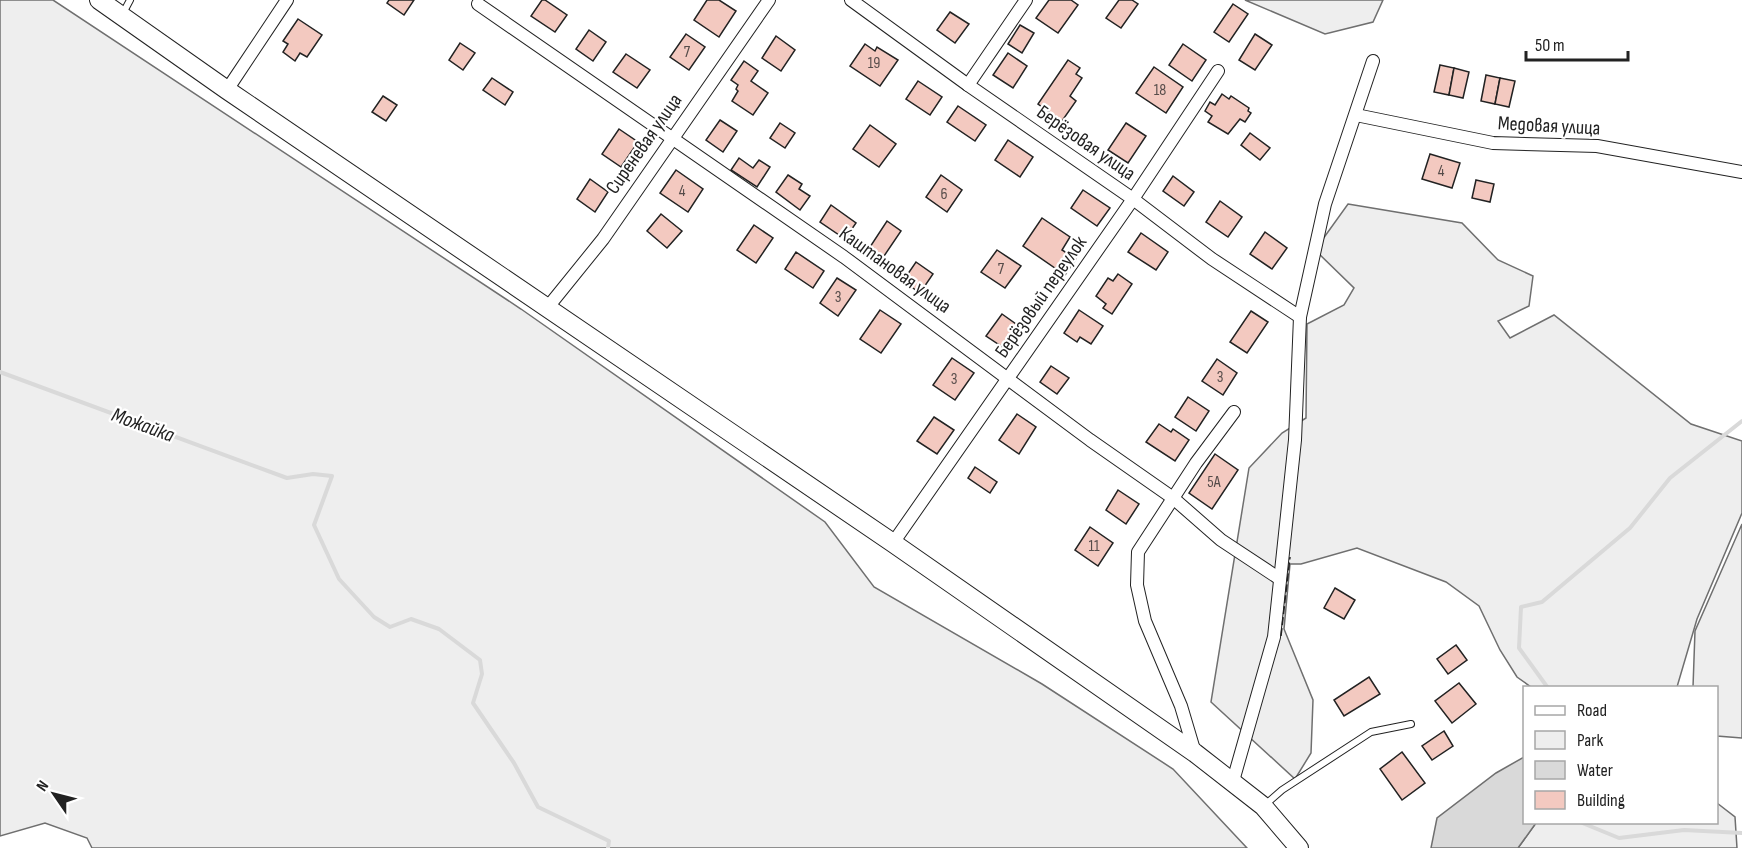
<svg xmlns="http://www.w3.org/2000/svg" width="1742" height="848" viewBox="0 0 1742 848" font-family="'Sofia Sans Condensed',sans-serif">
  <rect width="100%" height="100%" fill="#fff"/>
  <g fill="#eee" stroke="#6f6f6f" stroke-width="1.5">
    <polygon points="0,0 53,0 521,309 825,522 874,587 1042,684 1173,769 1247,848 92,848 87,838 45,823 0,836"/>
    <polygon points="1245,0 1383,0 1373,22 1325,34"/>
    <polygon points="1348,204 1462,223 1498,260 1533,276 1529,306 1498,321 1510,338 1554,315 1691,424 1742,441 1742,513 1697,619 1677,687 1531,687 1517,677 1500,650 1479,606 1446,582 1357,548 1301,564 1290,564 1284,629 1313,700 1311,753 1295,779 1211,702 1249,468 1282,433 1306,418 1307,324 1344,305 1354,288 1315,250"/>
    <polygon points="1742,524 1742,738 1717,736 1716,688 1693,687 1695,631"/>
    <polygon points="1717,803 1735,817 1737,848 1518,848 1536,823 1716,822"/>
  </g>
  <polygon fill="#d9d9d9" stroke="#6f6f6f" stroke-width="1.5" points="1524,757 1524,822 1536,823 1518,848 1431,848 1437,818 1496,773"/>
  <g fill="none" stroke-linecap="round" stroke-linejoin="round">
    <g stroke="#d9d9d9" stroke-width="4">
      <polyline points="0,372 287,478 313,474 332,476 314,525 339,579 374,617 390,627 411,619 439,629 480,660 482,674 473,703 514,763 538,807 609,841 608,848"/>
      <polyline points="1548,688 1519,648 1521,607 1542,602 1630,528 1670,478 1742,421"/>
      <polyline points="1580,822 1619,838 1684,830 1742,833"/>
    </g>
  </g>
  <g fill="#f3c9c0" stroke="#222" stroke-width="1.5">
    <polygon points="389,0 414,0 404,15 387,3"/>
    <polygon points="542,0 545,0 567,15 555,32 531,16"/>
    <polygon points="707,0 719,0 736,11 719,37 694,20"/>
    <polygon points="1049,0 1071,0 1078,5 1058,33 1036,18"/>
    <polygon points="1119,0 1132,0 1138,4 1121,28 1106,18"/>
    <polygon points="1233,4 1248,14 1229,42 1214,32"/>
    <polygon points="950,12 969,24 955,43 937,30"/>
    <polygon points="298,19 322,35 307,57 300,53 295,61 283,52 288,44 283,41"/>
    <polygon points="1020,25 1034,33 1022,53 1008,44"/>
    <polygon points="589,30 606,42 593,61 576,49"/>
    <polygon points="686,34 705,47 689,70 670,57"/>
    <polygon points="1255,34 1272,45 1255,70 1239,60"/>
    <polygon points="776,36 795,50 781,71 762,58"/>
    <polygon points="460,43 475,53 463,70 449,60"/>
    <polygon points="865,44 875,51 877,47 898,60 880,86 850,66"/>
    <polygon points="1183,44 1206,60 1192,81 1169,65"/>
    <polygon points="1008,53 1027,66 1013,88 993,75"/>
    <polygon points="626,54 650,70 637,88 613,72"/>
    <polygon points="1068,60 1080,68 1076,74 1082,78 1070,96 1076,101 1062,121 1038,104"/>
    <polygon points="744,61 758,71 751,81 768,93 753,115 732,101 738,91 736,89 738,85 731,80"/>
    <polygon points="1440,65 1454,68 1449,95 1434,92"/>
    <polygon points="1154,67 1183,87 1166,113 1136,93"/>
    <polygon points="1454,68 1469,72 1463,98 1449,95"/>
    <polygon points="1486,75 1500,78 1495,104 1481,101"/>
    <polygon points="492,78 513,92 505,105 483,90"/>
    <polygon points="1500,78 1515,81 1509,107 1495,104"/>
    <polygon points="918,81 942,97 930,115 906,99"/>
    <polygon points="1222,94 1229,99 1231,96 1249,108 1248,111 1251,113 1245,122 1240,119 1228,134 1208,122 1212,116 1205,111 1210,102 1215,105"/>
    <polygon points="383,96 397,105 386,121 372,112"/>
    <polygon points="958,106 986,125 975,141 947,122"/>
    <polygon points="720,120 737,131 723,152 706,140"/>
    <polygon points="780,123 795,133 785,148 770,138"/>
    <polygon points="1126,123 1146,136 1128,163 1108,150"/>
    <polygon points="870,125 896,144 879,167 853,149"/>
    <polygon points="619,129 638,142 621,167 602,154"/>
    <polygon points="1250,133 1270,148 1260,160 1241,145"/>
    <polygon points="1008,140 1033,157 1020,177 995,160"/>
    <polygon points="1430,154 1460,163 1452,188 1422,179"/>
    <polygon points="739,158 753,168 759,160 770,167 757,187 731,170"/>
    <polygon points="676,170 703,189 688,212 660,193"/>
    <polygon points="788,175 802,184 799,189 810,196 800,210 776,192"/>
    <polygon points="941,175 962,190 947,212 926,197"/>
    <polygon points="1173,176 1194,192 1184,206 1163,191"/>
    <polygon points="590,179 608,192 595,212 577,199"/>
    <polygon points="1476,180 1494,184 1490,202 1472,198"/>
    <polygon points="1083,190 1110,208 1097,226 1071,208"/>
    <polygon points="1220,201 1242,217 1228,237 1206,222"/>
    <polygon points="831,205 856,223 845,239 820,222"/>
    <polygon points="661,214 682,231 667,248 647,231"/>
    <polygon points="1042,218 1070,237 1062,250 1076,259 1065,275 1023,246"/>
    <polygon points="887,221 901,231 882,259 868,250"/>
    <polygon points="754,225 773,238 756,263 737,250"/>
    <polygon points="1265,232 1287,248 1272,269 1250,254"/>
    <polygon points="1141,233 1168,252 1156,270 1128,252"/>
    <polygon points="997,250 1021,266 1005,288 981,272"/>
    <polygon points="796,252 824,271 813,288 785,269"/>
    <polygon points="916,262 933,274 920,293 903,281"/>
    <polygon points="1118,274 1132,284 1112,314 1103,308 1106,304 1096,296 1108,278 1113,281"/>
    <polygon points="837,278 856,290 838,316 820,303"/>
    <polygon points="880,310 901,324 881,353 860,339"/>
    <polygon points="1079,310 1103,326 1091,344 1080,337 1077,342 1064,333"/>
    <polygon points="1251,311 1268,322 1247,353 1230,342"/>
    <polygon points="1002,314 1019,326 1004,348 986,336"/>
    <polygon points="952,358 974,373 955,400 933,385"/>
    <polygon points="1217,359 1237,373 1223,395 1202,381"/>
    <polygon points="1051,366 1069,378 1057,394 1040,382"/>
    <polygon points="1188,397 1209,411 1196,431 1175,417"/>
    <polygon points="1017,414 1036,427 1019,454 999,440"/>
    <polygon points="934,417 954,430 937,454 917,441"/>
    <polygon points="1159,424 1171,432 1173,429 1189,440 1175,461 1146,442"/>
    <polygon points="1215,454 1238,470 1212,509 1189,493"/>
    <polygon points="975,467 997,482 990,493 968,478"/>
    <polygon points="1118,490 1139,504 1126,524 1106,510"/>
    <polygon points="1090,527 1113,543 1098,566 1075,550"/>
    <polygon points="1335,588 1355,600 1344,619 1324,608"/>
    <polygon points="1456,645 1467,660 1448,674 1437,659"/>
    <polygon points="1369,677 1380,694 1344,716 1334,700"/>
    <polygon points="1459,683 1476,704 1452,723 1435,701"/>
    <polygon points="1444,731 1453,746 1432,760 1422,746"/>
    <polygon points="1402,752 1425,783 1402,800 1380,769"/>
  </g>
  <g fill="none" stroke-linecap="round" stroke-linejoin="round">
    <g stroke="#222" stroke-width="8">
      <g id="lane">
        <polyline points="122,15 130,0"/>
        <polyline points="1266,804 1282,790 1371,732 1411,724"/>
      </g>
    </g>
    <g stroke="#222" stroke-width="14">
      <g id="street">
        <polyline points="851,0 968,85 1133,199 1212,259 1300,317"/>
        <polyline points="478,4 844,257 1090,440 1173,498 1221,540 1280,579"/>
        <polyline points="968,85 1026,0"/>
        <polyline points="227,90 287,0"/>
        <polyline points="1356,115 1493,143 1597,146 1742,172"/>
        <polyline points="548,307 603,239 769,0"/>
        <polyline points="893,543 1133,199 1218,71"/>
        <polyline points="1195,753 1181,706 1145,621 1137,585 1138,552 1196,463 1234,412"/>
        <polyline points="1233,781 1274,637 1295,440 1300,317 1325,204 1373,61"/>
      </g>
    </g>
    <g stroke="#222" stroke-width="20">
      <polyline id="secondary" points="99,0 227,90 893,543 1195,753 1263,806 1299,848"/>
    </g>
    <use href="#lane" stroke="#fff" stroke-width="6"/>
    <use href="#street" stroke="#fff" stroke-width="12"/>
    <use href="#secondary" stroke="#fff" stroke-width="18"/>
    <polyline stroke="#222" stroke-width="1.5" stroke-dasharray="8 3" stroke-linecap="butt" points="1281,636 1290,557"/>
  </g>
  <g text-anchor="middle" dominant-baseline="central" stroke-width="4.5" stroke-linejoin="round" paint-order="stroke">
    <g font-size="16" fill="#564c4a">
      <text x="687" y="52">7</text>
      <text x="874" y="63">19</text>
      <text x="1160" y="90">18</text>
      <text x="1441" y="171">4</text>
      <text x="682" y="191">4</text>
      <text x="944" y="194">6</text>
      <text x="1001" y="269">7</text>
      <text x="838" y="297">3</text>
      <text x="1220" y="377">3</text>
      <text x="954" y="379">3</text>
      <text x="1214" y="482">5А</text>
      <text x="1094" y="546">11</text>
    </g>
    <g font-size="20" fill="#222" stroke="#fff">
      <text transform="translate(1549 126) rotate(3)">Медовая улица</text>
      <text transform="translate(1086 143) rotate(35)">Берёзовая улица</text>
      <text transform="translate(644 144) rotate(-55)">Сиреневая улица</text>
      <text transform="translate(895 270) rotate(36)">Каштановая улица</text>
      <text transform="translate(1041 297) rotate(-55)">Берёзовый переулок</text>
    </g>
    <g font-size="21" font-style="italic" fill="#222" stroke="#fff">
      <text transform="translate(143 425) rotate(20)">Можайка</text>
    </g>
  </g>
  <rect x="1523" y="686" width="195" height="138" fill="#ffffff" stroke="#a7a7a7" stroke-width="1.5"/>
  <rect x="1535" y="706" width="30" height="9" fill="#ffffff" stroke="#a7a7a7" stroke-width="1.5"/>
  <text x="1577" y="716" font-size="18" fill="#222222">Road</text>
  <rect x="1535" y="731" width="30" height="18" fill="#eeeeee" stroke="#a7a7a7" stroke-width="1.5"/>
  <text x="1577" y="746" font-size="18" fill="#222222">Park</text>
  <rect x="1535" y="761" width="30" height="18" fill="#d9d9d9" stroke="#a7a7a7" stroke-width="1.5"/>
  <text x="1577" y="776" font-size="18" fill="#222222">Water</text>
  <rect x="1535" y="791" width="30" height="18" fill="#f3c9c0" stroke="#a7a7a7" stroke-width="1.5"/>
  <text x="1577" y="806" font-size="18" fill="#222222">Building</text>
  <g transform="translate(54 794) rotate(305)" stroke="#ffffff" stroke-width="4.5" paint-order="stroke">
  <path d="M0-4.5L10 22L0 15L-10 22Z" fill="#222222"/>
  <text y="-9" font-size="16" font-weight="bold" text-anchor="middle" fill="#222222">N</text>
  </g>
  <path d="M1526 51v9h102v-9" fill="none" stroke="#222222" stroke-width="3"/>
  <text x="1535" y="51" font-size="18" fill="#222222" stroke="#ffffff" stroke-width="4.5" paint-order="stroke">50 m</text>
</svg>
